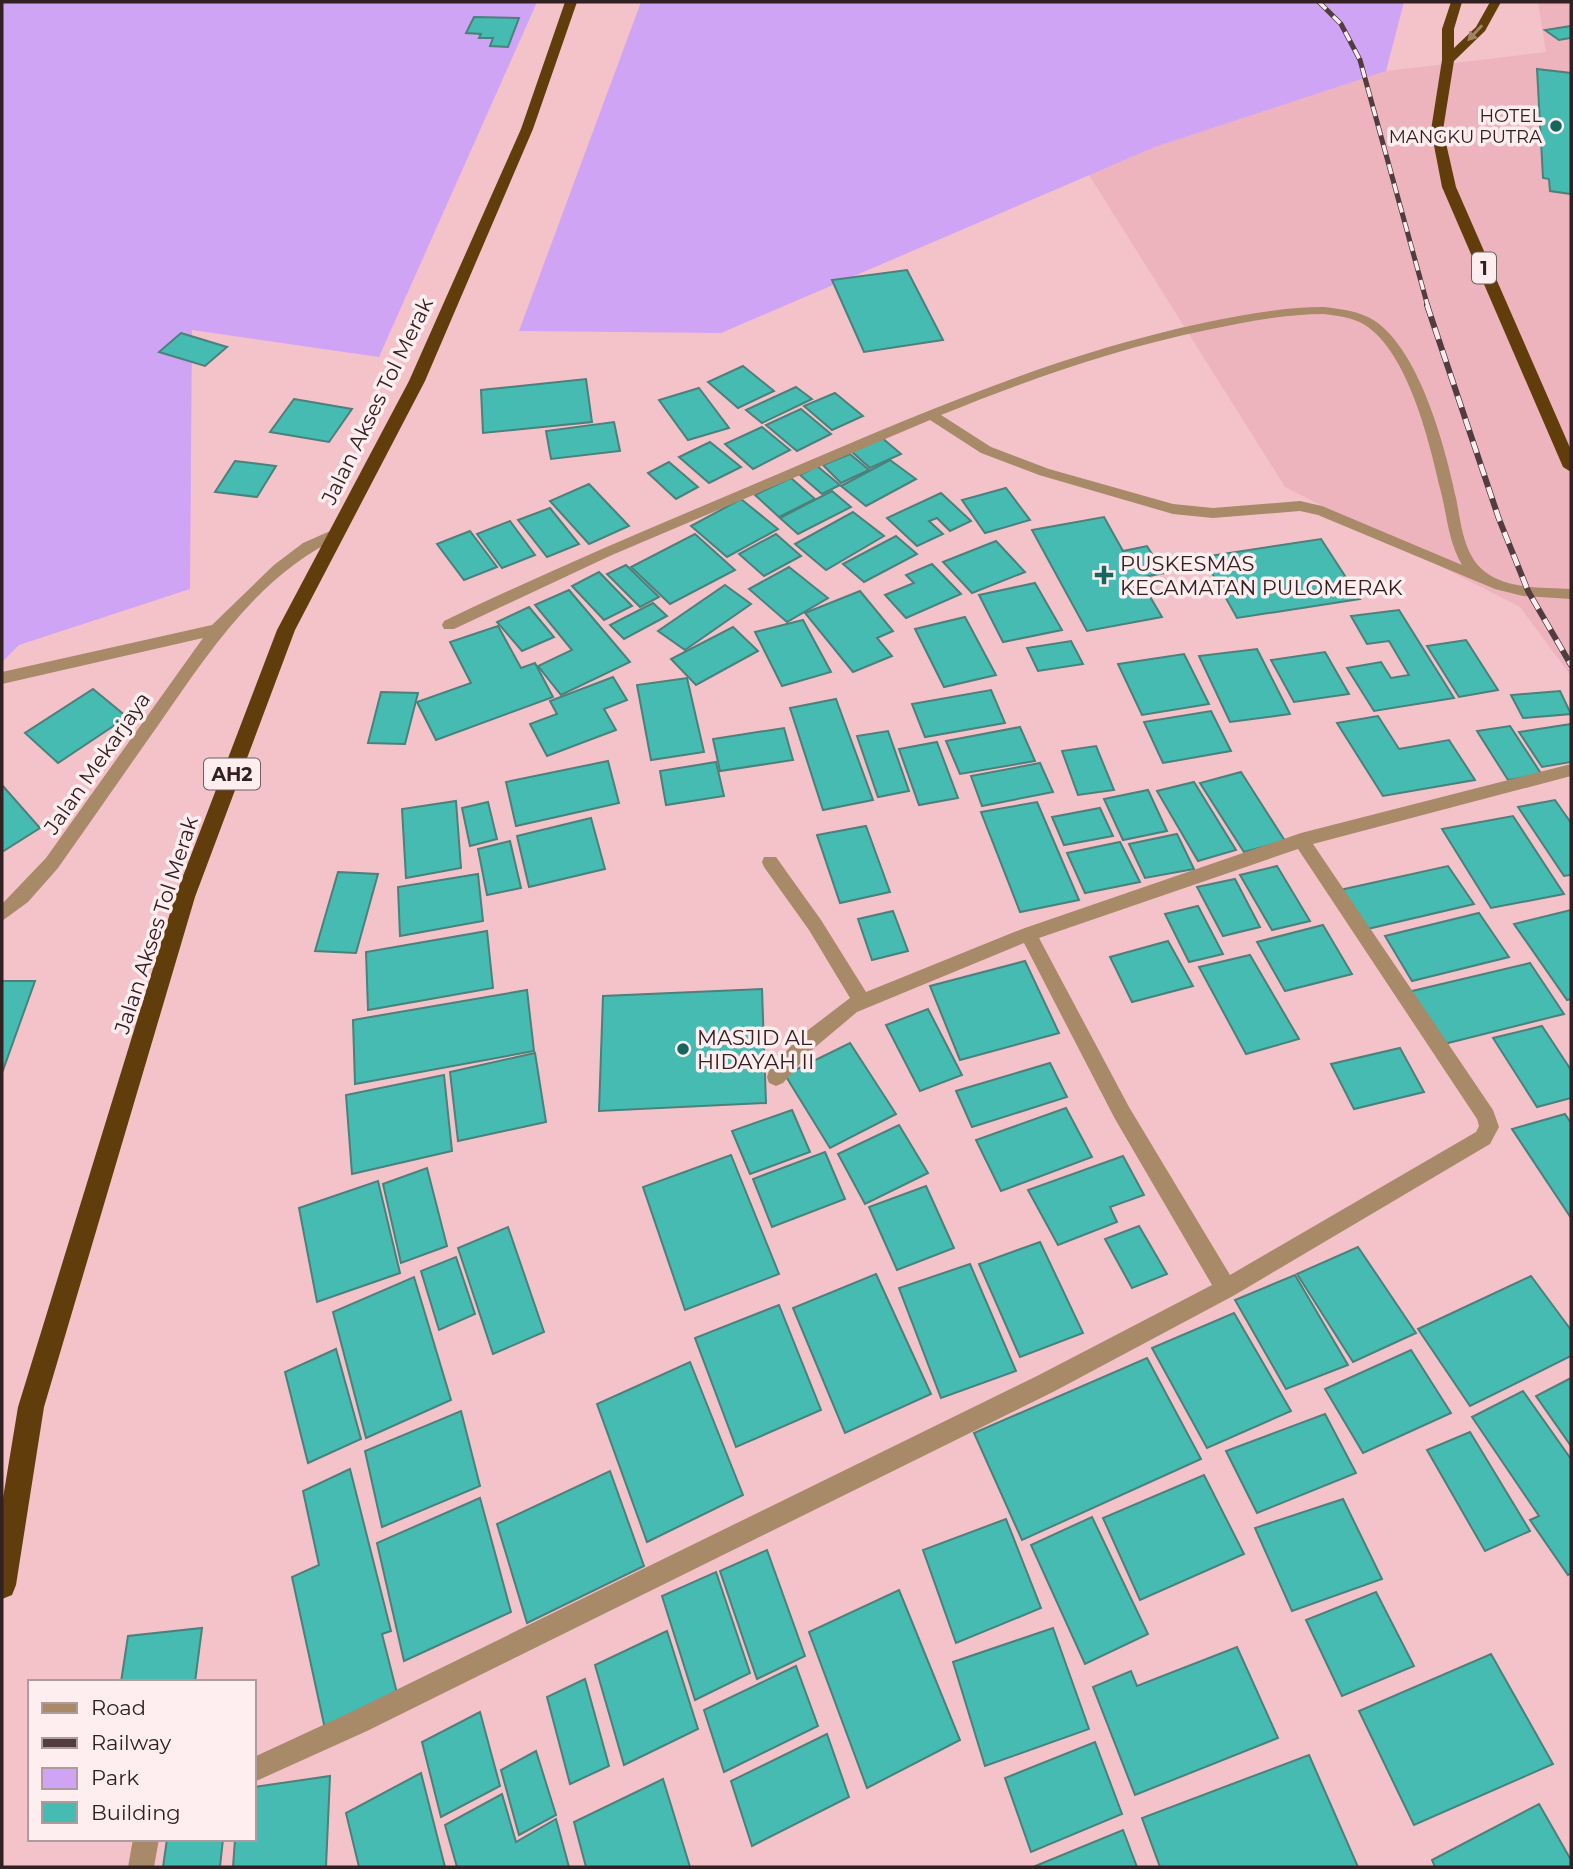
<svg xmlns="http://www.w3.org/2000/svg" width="1573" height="1869" viewBox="0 0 1573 1869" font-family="Montserrat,sans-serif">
  <rect width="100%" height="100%" fill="#f4c3ca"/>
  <polygon fill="#eeb4bd" points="1538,2 1571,2 1571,676 1520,607 1285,487 1089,175 1155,147 1386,71 1546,52"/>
  <g fill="#cfa4f4">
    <polygon points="2,2 537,2 379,357 192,330 190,589 19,645 2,662"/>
    <polygon points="641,2 1404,2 1386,71 1155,147 721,333 519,331"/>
  </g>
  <g fill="#45bbb2" stroke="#4b807b" stroke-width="2">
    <polygon points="474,17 519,18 508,47 490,46 493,38 479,38 481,34 466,33"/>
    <polygon points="1571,26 1571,38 1559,40 1545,30"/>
    <polygon points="1537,69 1571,73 1571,194 1550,191 1549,179 1543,178"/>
    <polygon points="907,270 943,340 864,352 832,280"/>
    <polygon points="181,333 227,347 205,366 159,352"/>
    <polygon points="743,366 774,391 738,408 708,382"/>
    <polygon points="586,379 592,422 483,433 481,390"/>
    <polygon points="796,387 812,399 762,423 746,410"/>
    <polygon points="699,388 729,428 688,440 659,400"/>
    <polygon points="835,393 863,416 832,430 804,406"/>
    <polygon points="294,399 352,409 329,442 270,432"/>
    <polygon points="801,409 831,434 797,451 766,425"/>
    <polygon points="614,422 620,451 551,459 546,431"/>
    <polygon points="762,427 790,450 753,469 725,444"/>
    <polygon points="881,437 901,454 870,468 851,451"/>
    <polygon points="710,442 741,467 709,483 679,457"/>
    <polygon points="850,454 869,470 841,483 823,465"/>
    <polygon points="890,460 916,479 866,506 841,486"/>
    <polygon points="235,461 276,466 257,497 215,492"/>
    <polygon points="669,462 698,487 676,499 648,473"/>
    <polygon points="817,466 840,485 822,494 800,475"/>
    <polygon points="791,478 815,499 779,517 755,495"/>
    <polygon points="589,484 629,526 589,544 550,501"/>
    <polygon points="1006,488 1030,520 985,533 962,500"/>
    <polygon points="832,491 851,507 798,534 780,518"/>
    <polygon points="941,493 971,521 950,531 937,518 929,521 943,534 917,546 887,518"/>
    <polygon points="741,499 778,529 727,557 691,526"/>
    <polygon points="550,508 579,544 547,557 518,520"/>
    <polygon points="853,512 884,536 826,570 795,544"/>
    <polygon points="1104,517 1123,551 1147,546 1164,573 1139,578 1162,617 1087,631 1032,530"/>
    <polygon points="510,521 535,555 502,568 477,534"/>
    <polygon points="470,531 497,567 464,580 437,544"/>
    <polygon points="695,534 735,570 670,604 631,567"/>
    <polygon points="776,534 801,556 764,576 739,554"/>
    <polygon points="896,536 917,554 864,582 843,564"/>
    <polygon points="1321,539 1360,599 1237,618 1203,557"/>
    <polygon points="996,541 1025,572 972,593 943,562"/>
    <polygon points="932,564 961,594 906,618 885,595 914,583 906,575"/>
    <polygon points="626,565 659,597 640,607 607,574"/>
    <polygon points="789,567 828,598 787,622 749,589"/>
    <polygon points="599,572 632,606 604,620 572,586"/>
    <polygon points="1035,583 1062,630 1003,642 979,595"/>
    <polygon points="725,585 751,604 685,650 658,631"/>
    <polygon points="569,590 630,662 561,695 538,666 572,650 535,605"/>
    <polygon points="860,591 893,631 877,638 892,656 853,672 805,613"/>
    <polygon points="653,603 667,616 624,639 610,625"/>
    <polygon points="529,607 554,637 522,651 497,622"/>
    <polygon points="1399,610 1454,698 1374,711 1347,668 1381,662 1391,678 1409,675 1389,641 1367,644 1351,616"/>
    <polygon points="965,617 996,675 944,687 915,629"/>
    <polygon points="803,620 831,672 782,686 755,632"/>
    <polygon points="498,626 521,668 535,663 553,697 436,740 417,702 471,683 450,642"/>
    <polygon points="733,627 758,651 696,685 671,659"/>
    <polygon points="1466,640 1498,690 1459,697 1427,646"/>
    <polygon points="1071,641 1083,664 1038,671 1027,648"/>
    <polygon points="1257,649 1290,714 1230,722 1199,656"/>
    <polygon points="1325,652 1349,694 1294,702 1271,660"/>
    <polygon points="1184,654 1209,704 1142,715 1118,664"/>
    <polygon points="613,677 627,700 604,709 616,730 547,756 530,724 557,714 550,701"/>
    <polygon points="687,678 704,752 651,760 637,685"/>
    <polygon points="93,689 127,717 58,763 25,733"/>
    <polygon points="991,690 1005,723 925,737 912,704"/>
    <polygon points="1560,691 1571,714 1523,718 1511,695"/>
    <polygon points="381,692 418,693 405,744 368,743"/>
    <polygon points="836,699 873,800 823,810 790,708"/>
    <polygon points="1211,711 1231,751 1163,763 1144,722"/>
    <polygon points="1378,716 1399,749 1449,740 1475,780 1383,796 1337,723"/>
    <polygon points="1571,724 1571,762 1542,767 1519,732"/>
    <polygon points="1510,726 1542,775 1508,780 1477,731"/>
    <polygon points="1020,727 1035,761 960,774 946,741"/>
    <polygon points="784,728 793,760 720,771 713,739"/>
    <polygon points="888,731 909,791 878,797 857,736"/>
    <polygon points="937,742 958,798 919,805 899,749"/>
    <polygon points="1096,746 1114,790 1078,795 1062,751"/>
    <polygon points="608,761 619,803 516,826 506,782"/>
    <polygon points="716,762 724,796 666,805 660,771"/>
    <polygon points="1040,763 1053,792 982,806 971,776"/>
    <polygon points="1241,772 1285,841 1244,852 1200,783"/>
    <polygon points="1194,782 1236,850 1198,861 1157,791"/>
    <polygon points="2,785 40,828 2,852"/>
    <polygon points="1148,790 1167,831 1123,840 1104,799"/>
    <polygon points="1555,800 1571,823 1571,875 1564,876 1518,807"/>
    <polygon points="456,801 461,868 406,878 402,809"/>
    <polygon points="488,802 497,839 470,846 462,808"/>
    <polygon points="1037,802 1079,900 1020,912 981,812"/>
    <polygon points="1100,808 1113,836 1064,845 1052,817"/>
    <polygon points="1513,816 1564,894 1491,908 1442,829"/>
    <polygon points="591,818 605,869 529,887 517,836"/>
    <polygon points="866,826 890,892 840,903 817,835"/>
    <polygon points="1177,834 1194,869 1145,878 1129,844"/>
    <polygon points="510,841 521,888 487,895 478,849"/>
    <polygon points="1120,842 1140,882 1085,893 1067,853"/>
    <polygon points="1277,866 1310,921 1272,930 1240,875"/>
    <polygon points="1448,866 1474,904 1363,930 1340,890"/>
    <polygon points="338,872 378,874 356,953 315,951"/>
    <polygon points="478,874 483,921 400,936 398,887"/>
    <polygon points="1235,879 1260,927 1223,936 1197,887"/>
    <polygon points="1198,906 1223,954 1189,962 1165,914"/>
    <polygon points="1571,910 1571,999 1567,1000 1514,924"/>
    <polygon points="893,911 908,951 872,960 858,919"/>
    <polygon points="1479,913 1509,957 1412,981 1385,936"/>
    <polygon points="1323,925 1352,974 1285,991 1257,942"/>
    <polygon points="487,931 493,988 368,1010 366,952"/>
    <polygon points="1168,941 1193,986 1132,1002 1110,957"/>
    <polygon points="1250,955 1299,1039 1246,1054 1199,967"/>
    <polygon points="1025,961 1059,1033 960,1060 930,986"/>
    <polygon points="1530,963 1564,1014 1440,1045 1408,992"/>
    <polygon points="2,981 35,981 2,1073"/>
    <polygon points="762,989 766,1103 599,1111 603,996"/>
    <polygon points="527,990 534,1051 355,1084 353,1020"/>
    <polygon points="928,1009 962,1075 920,1091 886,1025"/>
    <polygon points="1542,1026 1571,1070 1571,1098 1537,1107 1493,1038"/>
    <polygon points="850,1043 896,1114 830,1148 785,1075"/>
    <polygon points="1400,1048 1424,1092 1354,1109 1331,1064"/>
    <polygon points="535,1053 546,1122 458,1141 450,1072"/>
    <polygon points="1050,1063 1067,1097 972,1127 956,1091"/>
    <polygon points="444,1075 452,1151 352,1174 346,1095"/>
    <polygon points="1066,1108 1092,1157 1001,1191 976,1140"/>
    <polygon points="792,1110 810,1152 750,1174 732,1131"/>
    <polygon points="1565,1114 1571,1123 1571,1218 1512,1129"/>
    <polygon points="899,1125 928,1173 865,1204 838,1154"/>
    <polygon points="825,1152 845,1199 772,1227 753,1179"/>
    <polygon points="731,1155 779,1274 685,1310 643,1187"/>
    <polygon points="1123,1156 1144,1195 1110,1207 1117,1222 1058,1245 1028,1190"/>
    <polygon points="427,1168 447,1246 401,1263 383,1184"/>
    <polygon points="378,1181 400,1273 317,1302 299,1208"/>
    <polygon points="926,1186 954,1248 897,1270 869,1207"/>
    <polygon points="1139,1226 1167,1274 1132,1288 1105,1239"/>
    <polygon points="508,1227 544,1332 493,1354 458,1248"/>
    <polygon points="1040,1242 1083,1333 1020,1357 979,1264"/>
    <polygon points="1358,1247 1416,1333 1353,1362 1297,1274"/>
    <polygon points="456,1257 475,1314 439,1330 421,1271"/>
    <polygon points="970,1264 1016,1371 941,1398 899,1288"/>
    <polygon points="876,1274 931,1394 845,1433 793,1308"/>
    <polygon points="1295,1275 1348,1365 1286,1389 1235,1300"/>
    <polygon points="1531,1276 1571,1330 1571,1356 1470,1406 1418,1329"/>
    <polygon points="414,1277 451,1400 366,1438 333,1312"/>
    <polygon points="779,1305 821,1410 736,1447 695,1338"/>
    <polygon points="1234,1313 1291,1411 1207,1448 1152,1348"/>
    <polygon points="336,1349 361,1439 308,1463 285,1372"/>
    <polygon points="1411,1350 1451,1413 1363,1453 1325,1389"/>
    <polygon points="1147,1358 1201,1459 1022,1540 974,1433"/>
    <polygon points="690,1362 743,1495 647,1542 597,1404"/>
    <polygon points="1571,1378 1571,1446 1536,1396"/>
    <polygon points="1523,1391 1571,1459 1571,1573 1568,1575 1530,1520 1539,1516 1472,1417"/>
    <polygon points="461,1411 480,1486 382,1527 365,1451"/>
    <polygon points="1325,1414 1356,1473 1257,1513 1226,1451"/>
    <polygon points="1470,1432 1530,1531 1485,1551 1427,1450"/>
    <polygon points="350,1469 391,1631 382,1634 397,1693 325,1729 292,1577 319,1565 303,1491"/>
    <polygon points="610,1471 644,1566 527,1623 497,1524"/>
    <polygon points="1204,1475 1244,1554 1140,1600 1103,1518"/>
    <polygon points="480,1498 511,1612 404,1661 377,1543"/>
    <polygon points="1343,1499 1382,1579 1292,1611 1255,1528"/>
    <polygon points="1092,1517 1148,1634 1085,1664 1031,1545"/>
    <polygon points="1006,1519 1041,1608 956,1643 923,1550"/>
    <polygon points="767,1550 805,1656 757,1679 720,1571"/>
    <polygon points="716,1572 750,1673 695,1700 662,1596"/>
    <polygon points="899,1590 960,1740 867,1788 809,1632"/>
    <polygon points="1376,1592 1414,1666 1342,1696 1306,1620"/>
    <polygon points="202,1628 195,1682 121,1682 128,1636"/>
    <polygon points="1053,1628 1089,1729 985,1766 953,1662"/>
    <polygon points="667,1631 698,1729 624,1765 595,1665"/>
    <polygon points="1237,1647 1278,1738 1135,1795 1093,1687 1131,1671 1137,1686"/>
    <polygon points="1491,1654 1553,1764 1414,1825 1359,1711"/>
    <polygon points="796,1666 818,1726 724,1772 704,1710"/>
    <polygon points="585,1679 609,1766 570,1784 547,1697"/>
    <polygon points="480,1712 500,1786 441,1817 422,1742"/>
    <polygon points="827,1734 849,1797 752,1846 731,1781"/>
    <polygon points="1095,1742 1122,1814 1031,1852 1005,1778"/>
    <polygon points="536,1751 556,1815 519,1835 501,1770"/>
    <polygon points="1309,1755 1358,1867 1160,1867 1142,1818"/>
    <polygon points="421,1773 445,1867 359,1867 346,1813"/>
    <polygon points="330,1776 326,1867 233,1867 235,1839 254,1839 254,1787"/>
    <polygon points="663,1779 690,1867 586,1867 574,1822"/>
    <polygon points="502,1794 516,1842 556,1819 569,1867 457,1867 445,1825"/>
    <polygon points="1539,1804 1571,1860 1571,1867 1435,1867 1432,1860"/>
    <polygon points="1123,1830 1137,1867 1033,1867"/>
    <polygon points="167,1839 223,1839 220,1867 163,1867"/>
  </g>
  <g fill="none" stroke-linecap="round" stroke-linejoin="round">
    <g fill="#a88968" fill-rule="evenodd">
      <path d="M1324 307C1341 309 1360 311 1375 321 1420 352 1445 446 1456 498 1461 522 1463 554 1484 571 1507 590 1543 587 1571 589V599L1523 596 1495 589 1318 515 1300 511 1213 518 1173 514 1039 475 981 453 930 420 612 555 454 629H444L442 625 444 621C560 565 680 516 799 465 930 409 1062 353 1203 323 1243 315 1283 307 1324 307ZM1324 314C1338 316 1352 317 1365 325 1408 353 1429 440 1440 488 1447 514 1448 541 1462 565L1322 506 1300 501 1213 508 1173 504 1049 469 991 447 941 415C1027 380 1115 349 1207 330 1245 322 1284 314 1324 314Z"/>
      <path d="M337 528 344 533 342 536C259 574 209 652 159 724 125 772 92 820 58 868L28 902 2 921V904L46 858 203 638 2 684V672L212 625 274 565 303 543Z"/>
      <path d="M1571 764V776L1313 844 1493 1110 1499 1127 1490 1144 1233 1296 1053 1392 367 1731 254 1782V1757L349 1713 1037 1376 1212 1285 1115 1119 1024 943 857 1012 813 1049 783 1083 776 1086 769 1083 767 1077 769 1071 799 1037 850 998 809 930 764 867 762 862 764 857H776L821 920 866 992 1022 929 1301 833ZM1298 849 1477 1119 1479 1126 1476 1132 1230 1275 1129 1107 1039 938Z"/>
      <polygon points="133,1839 159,1839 154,1867 128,1867"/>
    </g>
    <g fill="#613d0c" fill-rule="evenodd">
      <polygon points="565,2 577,2 533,129 425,381 295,630 195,897 44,1407 16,1585 12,1595 2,1599 2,1504 18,1407 175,897 277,630 409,381 521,129"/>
      <polygon points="1451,2 1462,2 1454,29 1454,48 1476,27 1490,2 1501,2 1485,31 1454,61 1443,130 1456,187 1571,450 1571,472 1563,467 1442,187 1431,130 1442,60 1442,29"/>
    </g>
    <g stroke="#533c40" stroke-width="5">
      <polyline id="rail-far1" points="1319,2 1341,24 1360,60 1428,307"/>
    </g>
    <g stroke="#533c40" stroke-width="6">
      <polyline id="rail" points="1427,305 1499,519 1528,591 1571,665"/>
    </g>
    <use href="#rail-far1" stroke="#feeef0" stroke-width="3.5" stroke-dasharray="10" stroke-linecap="butt"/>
    <use href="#rail" stroke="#feeef0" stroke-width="4.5" stroke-dasharray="12" stroke-linecap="butt"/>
  </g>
  <defs><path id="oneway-solid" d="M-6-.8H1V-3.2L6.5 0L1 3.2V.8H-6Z" transform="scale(1.75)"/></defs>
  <use fill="#a08467" href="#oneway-solid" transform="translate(1475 33) rotate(133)"/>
  <g fill="#18655f" stroke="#feeef0" stroke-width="2.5">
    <circle cx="1556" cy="126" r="7"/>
    <path d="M1100.5 564.5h7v7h7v7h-7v7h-7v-7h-7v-7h7z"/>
    <circle cx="683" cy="1049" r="7"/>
  </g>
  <g text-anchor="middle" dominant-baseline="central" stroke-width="7" stroke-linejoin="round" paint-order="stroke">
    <g font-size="18" fill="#322023" stroke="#feeef0" text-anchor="end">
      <text x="1542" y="116">HOTEL<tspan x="1542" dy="21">MANGKU PUTRA</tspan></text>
    </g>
    <g fill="#feeef0" stroke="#6f5e60" stroke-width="2">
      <rect x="1472" y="252.5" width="24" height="31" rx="5"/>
      <rect x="204" y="758.5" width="56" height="31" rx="5"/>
    </g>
    <g font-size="19" font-weight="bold" fill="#322023">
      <text x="1484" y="268">1</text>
      <text x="232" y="774">AH2</text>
    </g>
    <g font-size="21" fill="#322023" stroke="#feeef0">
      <text transform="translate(377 401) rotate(-64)">Jalan Akses Tol Merak</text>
      <text transform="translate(97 763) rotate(-55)">Jalan Mekarjaya</text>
      <text transform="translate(156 925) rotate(-72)">Jalan Akses Tol Merak</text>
    </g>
    <g font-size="21" fill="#322023" stroke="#feeef0" text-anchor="start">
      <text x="1120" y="563">PUSKESMAS<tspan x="1120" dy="24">KECAMATAN PULOMERAK</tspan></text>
      <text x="697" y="1037">MASJID AL<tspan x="697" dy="24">HIDAYAH II</tspan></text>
    </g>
  </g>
  <rect width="1573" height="1869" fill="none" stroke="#322023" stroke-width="7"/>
  <rect x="28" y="1680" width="228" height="161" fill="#feeef0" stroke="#ac9c9e" stroke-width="2"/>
  <rect x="42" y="1703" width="35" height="10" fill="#a88968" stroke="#ac9c9e" stroke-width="2"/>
  <text x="91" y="1715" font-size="21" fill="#322023">Road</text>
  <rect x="42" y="1738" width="35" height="10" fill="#533c40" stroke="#ac9c9e" stroke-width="2"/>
  <text x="91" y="1750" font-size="21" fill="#322023">Railway</text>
  <rect x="42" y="1768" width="35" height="21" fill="#cfa4f4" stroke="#ac9c9e" stroke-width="2"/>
  <text x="91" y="1785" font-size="21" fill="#322023">Park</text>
  <rect x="42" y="1802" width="35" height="21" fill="#45bbb2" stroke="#ac9c9e" stroke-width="2"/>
  <text x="91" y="1820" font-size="21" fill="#322023">Building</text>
</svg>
